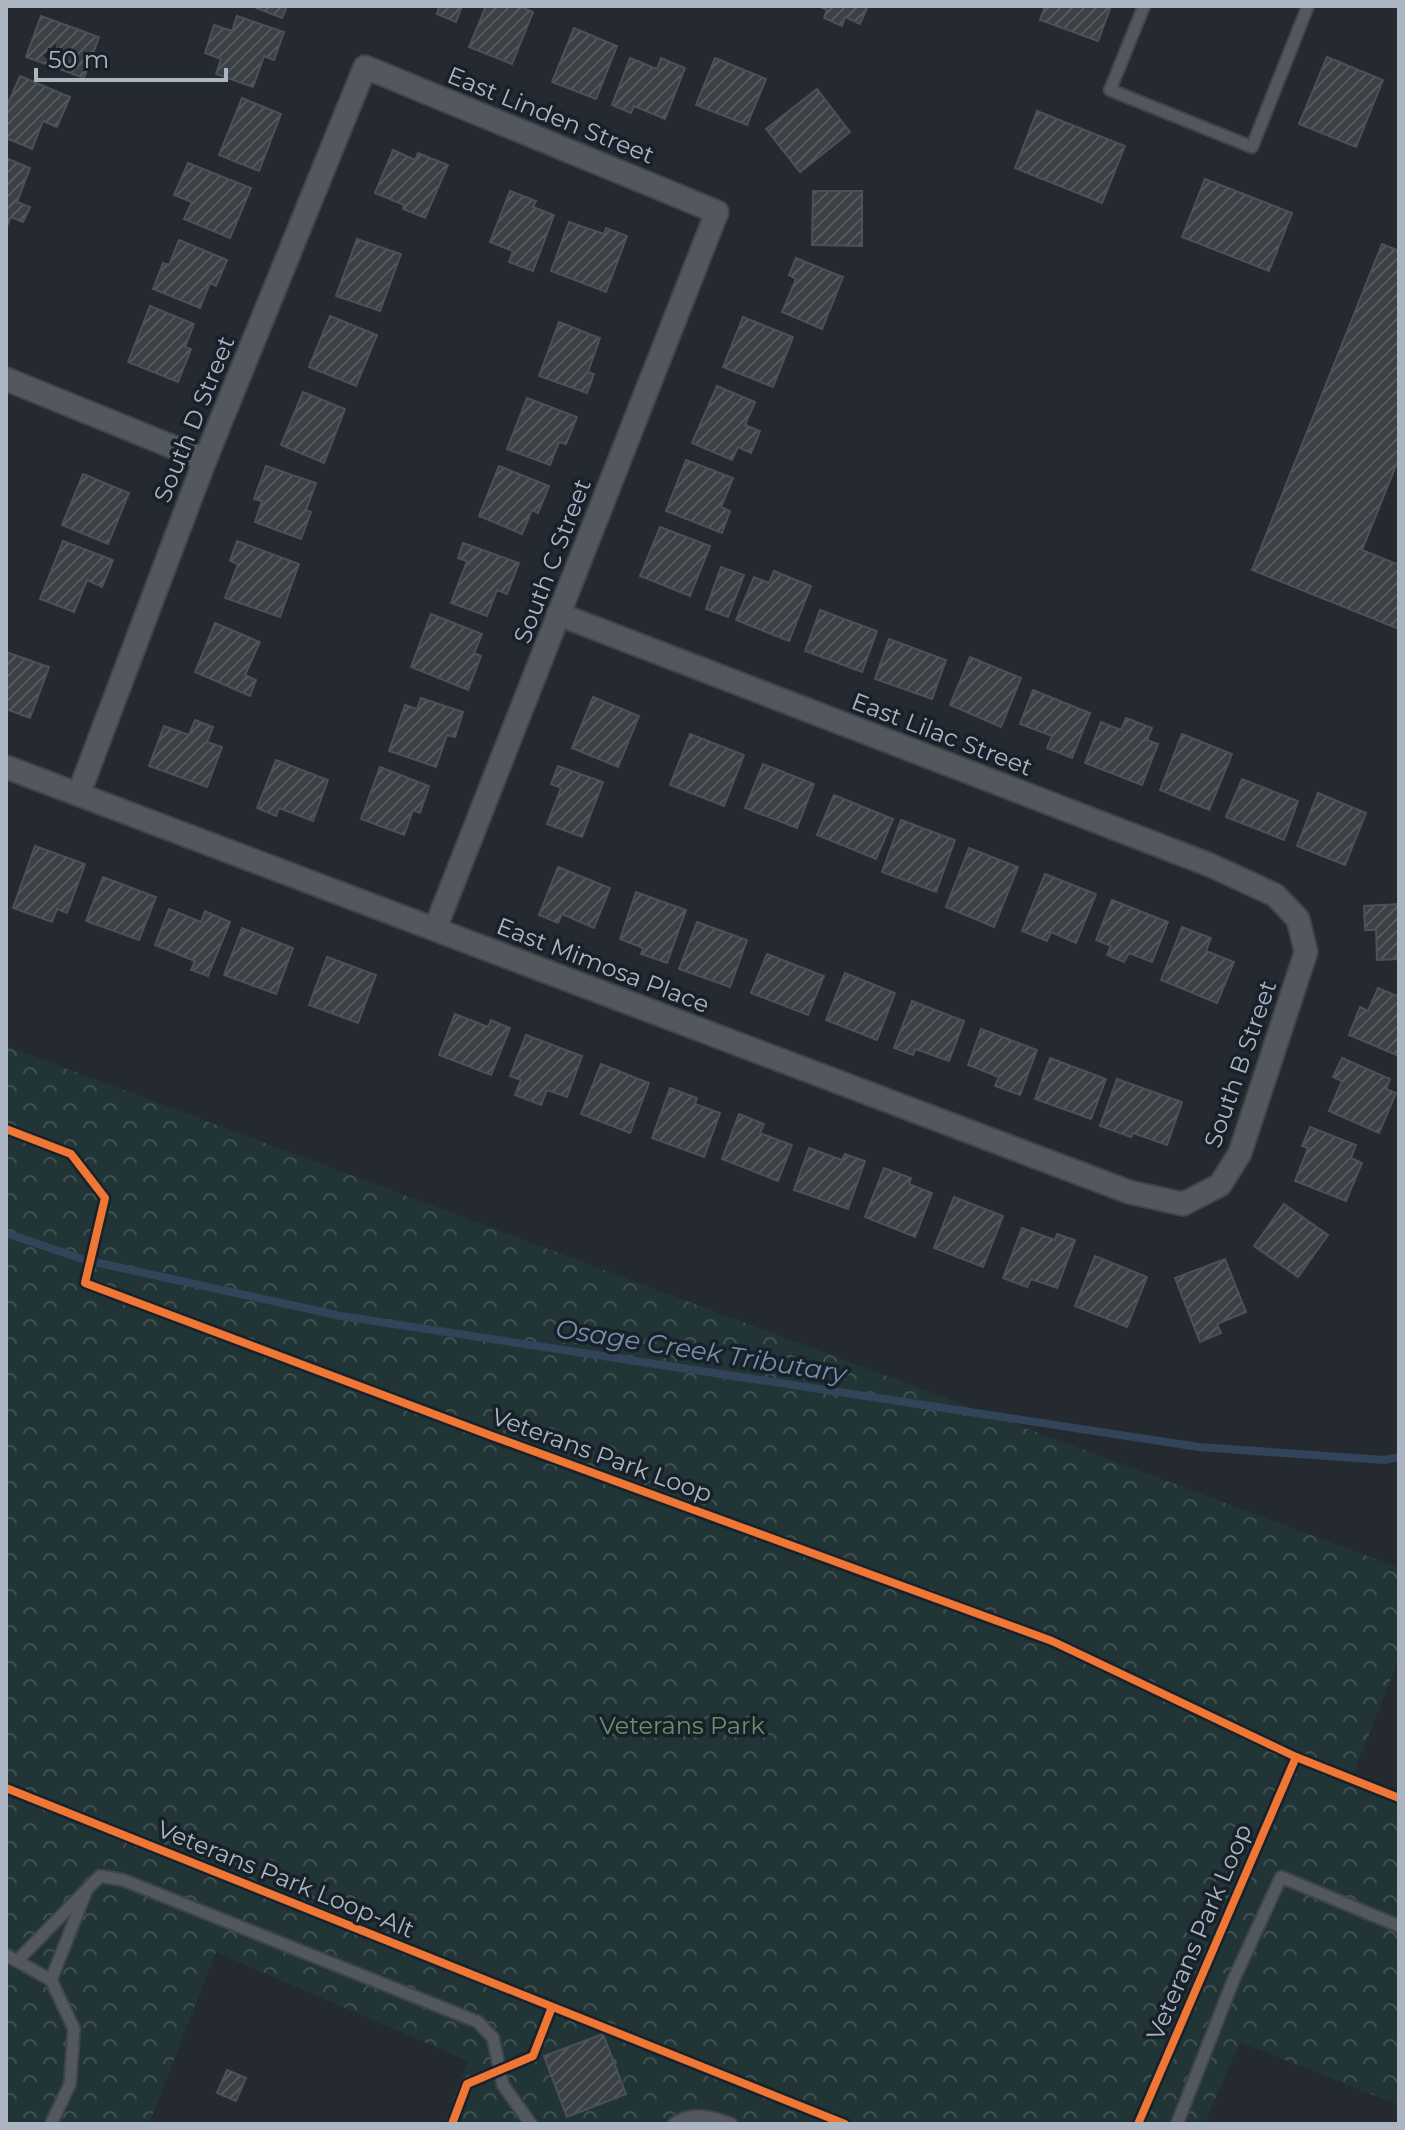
<svg xmlns="http://www.w3.org/2000/svg" width="1405" height="2130" viewBox="0 0 1405 2130" font-family="Montserrat,sans-serif">
  <defs>
    <pattern id="park-crowns" width="20" height="18" patternUnits="userSpaceOnUse" patternTransform="scale(2)"><rect width="20" height="18" fill="#223536"/><path d="M2 6a3 3 0 1 1 6 0M12 15a3 3 0 1 1 6 0" fill="none" stroke="#3f5051"/></pattern>
    <pattern id="building-hatch" width="6" height="6" patternUnits="userSpaceOnUse" patternTransform="scale(2)"><rect width="6" height="6" fill="#3b4045"/><path d="M-1 1l2-2M0 6l6-6M5 7l2-2" fill="none" stroke="#55595e"/></pattern>
  </defs>
  <rect width="100%" height="100%" fill="#242a30"/>
  <polygon fill="url(#park-crowns)" points="6,1046 1399,1568 1399,1659 1350,1782 1399,1804 1399,2105 1240,2042 1204,2124 444,2124 468,2061 216,1952 149,2124 6,2124"/>
  <g fill="none" stroke-linecap="round" stroke-linejoin="round">
    <polyline stroke="#314459" stroke-width="8" points="6,1233 85,1260 341,1316 1199,1447 1384,1460 1399,1457"/>
  </g>
  <g fill="url(#building-hatch)" stroke="#4b5158" stroke-width="2">
    <polygon points="252,6 287,6 282,18"/>
    <polygon points="437,6 462,6 456,22 437,14 439,7"/>
    <polygon points="486,6 519,6 533,12 512,64 469,47"/>
    <polygon points="819,6 868,6 860,24 845,17 842,26 824,18 827,10"/>
    <polygon points="1045,6 1111,6 1098,41 1040,20"/>
    <polygon points="41,16 99,37 84,78 26,57"/>
    <polygon points="237,16 284,32 274,60 264,56 253,87 216,74 221,59 205,53 214,25 232,31"/>
    <polygon points="574,28 617,46 596,99 552,82"/>
    <polygon points="1327,57 1383,80 1356,147 1299,124"/>
    <polygon points="630,58 657,69 661,58 685,68 665,119 634,106 631,113 612,105"/>
    <polygon points="715,58 766,79 747,125 696,105"/>
    <polygon points="20,76 70,97 57,127 43,121 32,149 6,138 6,108"/>
    <polygon points="817,89 850,132 800,172 766,129"/>
    <polygon points="242,98 281,114 259,171 219,155"/>
    <polygon points="1037,111 1125,146 1102,203 1015,168"/>
    <polygon points="393,150 415,160 418,153 448,165 425,218 403,209 404,205 375,193"/>
    <polygon points="6,158 30,168 17,202 30,207 23,222 11,217 6,228"/>
    <polygon points="188,163 251,188 230,238 184,219 192,202 174,195"/>
    <polygon points="1205,179 1292,213 1269,271 1182,237"/>
    <polygon points="510,191 536,201 533,207 554,215 533,271 509,262 513,251 490,242"/>
    <polygon points="813,191 862,191 862,246 812,245"/>
    <polygon points="569,222 604,234 606,228 627,236 606,292 551,271"/>
    <polygon points="357,239 401,254 380,311 336,296"/>
    <polygon points="179,240 227,260 216,286 210,283 200,308 153,289 163,263 169,265"/>
    <polygon points="1382,244 1399,251 1399,458 1362,550 1399,565 1399,629 1252,570"/>
    <polygon points="796,258 843,277 822,329 782,312 796,279 789,275"/>
    <polygon points="150,306 194,324 185,347 191,349 178,382 128,362"/>
    <polygon points="330,316 377,335 356,386 309,367"/>
    <polygon points="743,317 793,337 773,387 723,367"/>
    <polygon points="559,322 600,338 588,372 594,374 587,393 539,376"/>
    <polygon points="717,386 755,402 745,425 760,431 751,453 738,447 732,460 692,443"/>
    <polygon points="303,392 345,409 324,463 281,445"/>
    <polygon points="527,398 577,417 566,444 559,442 550,465 507,449"/>
    <polygon points="686,460 733,478 721,507 730,511 722,533 666,511"/>
    <polygon points="266,466 316,483 306,510 311,512 301,539 255,522 262,501 254,499"/>
    <polygon points="499,466 549,486 538,513 532,510 522,534 479,516"/>
    <polygon points="83,474 129,493 108,544 62,525"/>
    <polygon points="660,527 710,546 690,596 640,576"/>
    <polygon points="63,541 113,560 102,587 87,580 74,612 40,599"/>
    <polygon points="237,541 299,564 280,617 225,598 238,564 230,561"/>
    <polygon points="463,543 519,563 507,594 497,590 487,616 451,603 467,561 458,558"/>
    <polygon points="721,567 744,575 728,617 706,609"/>
    <polygon points="774,571 811,586 789,641 736,620 754,577 769,583"/>
    <polygon points="820,610 877,631 862,672 805,651"/>
    <polygon points="431,614 482,634 474,653 481,656 468,690 411,667"/>
    <polygon points="215,623 260,642 245,675 256,680 250,696 195,672"/>
    <polygon points="889,639 946,660 932,699 875,679"/>
    <polygon points="6,652 49,667 30,718 6,709"/>
    <polygon points="970,657 1021,678 1001,727 950,705"/>
    <polygon points="1033,690 1090,713 1072,758 1047,748 1052,736 1020,724"/>
    <polygon points="593,697 639,716 618,767 572,748"/>
    <polygon points="421,698 463,712 455,737 447,735 436,767 389,751 405,705 417,709"/>
    <polygon points="1126,718 1152,728 1147,740 1158,744 1142,785 1085,763 1101,722 1121,730"/>
    <polygon points="195,720 213,727 207,742 222,747 207,787 149,766 164,726 189,735"/>
    <polygon points="690,734 744,755 724,806 670,785"/>
    <polygon points="1182,734 1232,754 1209,810 1160,790"/>
    <polygon points="276,760 328,780 313,821 279,808 276,816 257,808"/>
    <polygon points="763,764 814,784 797,828 745,808"/>
    <polygon points="558,766 603,782 582,837 547,824 561,788 551,784"/>
    <polygon points="380,767 429,786 420,813 413,810 404,835 361,819"/>
    <polygon points="1242,779 1298,801 1284,840 1226,817"/>
    <polygon points="1318,793 1366,813 1345,865 1297,846"/>
    <polygon points="834,795 893,819 876,859 817,835"/>
    <polygon points="901,820 955,840 936,892 882,872"/>
    <polygon points="35,846 85,864 67,913 57,909 52,922 13,908"/>
    <polygon points="969,848 1018,867 994,927 946,907"/>
    <polygon points="558,867 610,888 594,928 562,914 558,923 539,915"/>
    <polygon points="1045,874 1096,894 1076,943 1051,932 1047,941 1022,931"/>
    <polygon points="103,877 156,897 139,940 86,921"/>
    <polygon points="636,892 686,910 667,963 641,954 643,948 620,939"/>
    <polygon points="1112,900 1168,922 1152,962 1129,953 1124,962 1107,955 1111,946 1096,940"/>
    <polygon points="1399,904 1399,959 1377,960 1376,930 1365,930 1364,906"/>
    <polygon points="169,909 201,922 205,911 230,922 208,976 191,970 195,961 155,945"/>
    <polygon points="697,922 747,940 730,987 679,969"/>
    <polygon points="1182,927 1211,938 1206,951 1234,962 1217,1003 1161,980"/>
    <polygon points="242,928 293,948 276,994 224,975"/>
    <polygon points="767,954 824,976 808,1015 751,993"/>
    <polygon points="327,957 376,975 358,1023 309,1005"/>
    <polygon points="845,973 895,993 877,1040 826,1020"/>
    <polygon points="1378,988 1399,997 1399,1056 1349,1035 1360,1007 1368,1011"/>
    <polygon points="912,1001 964,1021 949,1061 915,1049 913,1055 894,1048"/>
    <polygon points="455,1014 488,1027 491,1020 510,1028 491,1075 439,1055"/>
    <polygon points="981,1029 1037,1050 1020,1095 995,1086 999,1077 968,1065"/>
    <polygon points="526,1035 582,1056 567,1097 547,1090 541,1105 515,1095 521,1080 510,1076"/>
    <polygon points="1050,1058 1106,1079 1091,1119 1035,1099"/>
    <polygon points="1342,1058 1390,1079 1386,1089 1396,1093 1379,1133 1329,1111 1342,1081 1333,1077"/>
    <polygon points="601,1064 649,1083 630,1133 581,1114"/>
    <polygon points="1117,1079 1182,1102 1167,1145 1133,1133 1131,1137 1100,1126"/>
    <polygon points="670,1088 697,1098 695,1104 720,1113 704,1157 652,1138"/>
    <polygon points="739,1114 764,1124 760,1133 792,1145 778,1181 722,1159"/>
    <polygon points="1310,1127 1356,1145 1351,1158 1362,1163 1346,1201 1295,1181 1308,1148 1302,1146"/>
    <polygon points="809,1148 842,1160 845,1154 865,1161 848,1209 794,1190"/>
    <polygon points="884,1168 911,1178 909,1184 932,1193 915,1237 865,1217"/>
    <polygon points="954,1197 1003,1216 983,1267 934,1248"/>
    <polygon points="1284,1204 1328,1235 1298,1277 1254,1246"/>
    <polygon points="1022,1228 1055,1240 1057,1234 1075,1240 1057,1288 1031,1279 1027,1287 1003,1278"/>
    <polygon points="1095,1256 1147,1277 1127,1327 1075,1306"/>
    <polygon points="1225,1259 1246,1312 1217,1324 1221,1333 1200,1342 1175,1278"/>
    <polygon points="603,2034 626,2094 567,2117 544,2056"/>
    <polygon points="227,2070 246,2078 236,2101 217,2093"/>
  </g>
  <g fill="none" stroke-linecap="round" stroke-linejoin="round">
    <g stroke="#404449" stroke-width="15">
      <g id="service">
        <polyline points="1144,6 1110,90 1252,147 1308,6"/>
        <polyline points="6,1955 51,1980 74,2029 70,2084 51,2124"/>
        <polyline points="17,1961 100,1876 123,1880 478,2022 493,2038 503,2085 531,2124"/>
        <polyline points="51,1980 85,1894"/>
        <path d="M674 2124C691 2111 713 2117 731 2124"/>
        <polyline points="1177,2124 1233,1981 1281,1877 1399,1926"/>
      </g>
    </g>
    <g stroke="#404449" stroke-width="26">
      <g id="minor">
        <polyline points="6,379 205,460"/>
        <polyline points="6,767 1129,1192 1183,1204 1220,1185 1240,1153 1306,952 1298,919 1275,895 1210,865 558,614"/>
        <polyline points="79,793 205,460 365,67 717,212 435,929"/>
      </g>
    </g>
    <use href="#service" stroke="#53585f" stroke-width="11"/>
    <use href="#minor" stroke="#53585f" stroke-width="22"/>
    <g stroke="#18212a" stroke-width="13">
      <g id="cycleway">
        <polyline points="6,1129 71,1154 105,1198 85,1283 492,1436 1052,1641 1296,1757 1138,2124"/>
        <polyline points="1296,1757 1399,1798"/>
        <polyline points="6,1788 845,2124"/>
        <polyline points="452,2124 467,2084 533,2056 552,2007"/>
      </g>
    </g>
    <use href="#cycleway" stroke="#f07635" stroke-width="8"/>
  </g>
  <g text-anchor="middle" dominant-baseline="central" stroke-width="7" stroke-linejoin="round" paint-order="stroke">
    <g font-size="24" fill="#acb6c3" stroke="#18212a">
      <text transform="translate(551 115) rotate(22)">East Linden Street</text>
      <text transform="translate(194 419) rotate(-68)">South D Street</text>
      <text transform="translate(552 561) rotate(-69)">South C Street</text>
      <text transform="translate(942 734) rotate(21)">East Lilac Street</text>
      <text transform="translate(603 965) rotate(21)">East Mimosa Place</text>
      <text transform="translate(1240 1064) rotate(-71)">South B Street</text>
      <text transform="translate(602 1455) rotate(20)">Veterans Park Loop</text>
      <text transform="translate(286 1879) rotate(22)">Veterans Park Loop-Alt</text>
      <text transform="translate(1199 1932) rotate(-67)">Veterans Park Loop</text>
    </g>
    <g font-size="24" fill="#64936b" stroke="#18212a">
      <text x="682" y="1725">Veterans Park</text>
    </g>
    <g font-size="26" font-style="italic" fill="#748fac" stroke="#18212a">
      <text transform="translate(701 1351) rotate(9)">Osage Creek Tributary</text>
    </g>
  </g>
  <rect width="1405" height="2130" fill="none" stroke="#acb6c3" stroke-width="16"/>
  <path d="M36 68v12h190v-12" fill="none" stroke="#acb6c3" stroke-width="4"/>
  <text x="48" y="68" font-size="24" fill="#acb6c3" stroke="#18212a" stroke-width="6" paint-order="stroke">50 m</text>
</svg>
